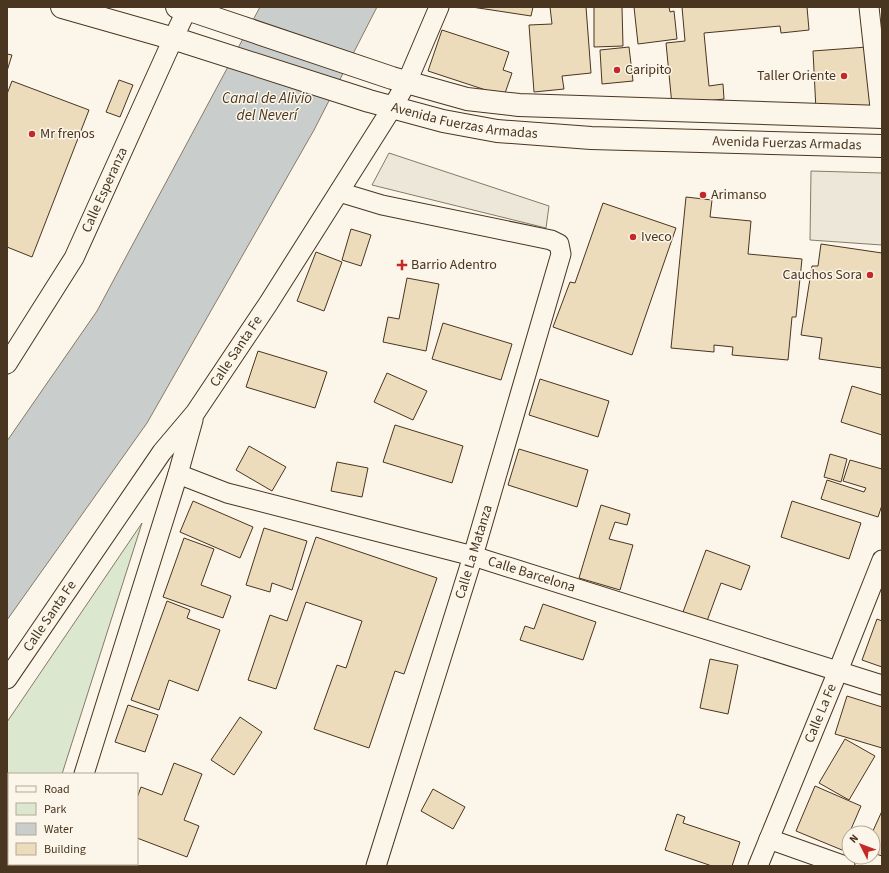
<svg xmlns="http://www.w3.org/2000/svg" width="889" height="873" viewBox="0 0 889 873" font-family="'Source Sans 3',sans-serif">
  <rect width="100%" height="100%" fill="#fbf6e9"/>
  <polygon fill="#dce7d0" stroke="#887966" points="142,523 62,774 9,774 9,804 7,803 7,722"/>
  <g fill="#ede7d9" stroke="#887966">
    <polygon points="389,153 549,206 546,228 372,185"/>
    <polygon points="811,171 882,173 882,245 810,240"/>
  </g>
  <polygon fill="#c9cecd" stroke="#887966" points="260,7 377,7 314,130 147,423 7,620 7,441 97,311"/>
  <g fill="#ecdcbc" stroke="#4a3520">
    <polygon points="472,7 533,7 531,16"/>
    <polygon points="550,7 586,7 591,73 562,76 564,89 534,92 529,25 552,24"/>
    <polygon points="594,7 622,7 623,46 594,47"/>
    <polygon points="634,7 669,7 670,12 674,11 677,39 638,44"/>
    <polygon points="682,7 807,7 809,30 781,33 780,26 704,33 709,86 723,84 724,99 672,105 666,43 685,41"/>
    <polygon points="442,30 509,52 503,70 512,73 504,96 428,71"/>
    <polygon points="629,47 633,81 602,84 600,50"/>
    <polygon points="867,47 870,107 816,110 813,51"/>
    <polygon points="7,54 12,55 7,71"/>
    <polygon points="119,80 133,85 120,117 106,112"/>
    <polygon points="12,81 89,110 32,257 7,247 7,94"/>
    <polygon points="686,197 712,200 710,217 751,221 748,254 802,259 796,317 792,317 788,360 732,355 733,347 714,345 714,352 671,348"/>
    <polygon points="603,203 676,228 632,355 553,327 570,282 575,283"/>
    <polygon points="351,229 371,235 361,266 342,260"/>
    <polygon points="821,244 882,253 882,368 819,359 822,338 801,335 812,266 818,266"/>
    <polygon points="316,252 342,262 324,311 297,301"/>
    <polygon points="407,278 439,284 426,351 383,342 388,317 399,319"/>
    <polygon points="443,323 512,344 501,380 432,359"/>
    <polygon points="258,351 327,372 315,408 246,387"/>
    <polygon points="387,373 427,391 413,420 374,402"/>
    <polygon points="540,379 609,401 598,437 529,415"/>
    <polygon points="852,386 882,395 882,435 841,422"/>
    <polygon points="395,425 463,446 452,483 383,462"/>
    <polygon points="249,446 286,467 272,491 236,470"/>
    <polygon points="519,449 588,470 577,507 508,485"/>
    <polygon points="830,454 847,459 841,482 824,477"/>
    <polygon points="850,460 882,469 882,505 878,517 821,499 827,480 864,492 866,488 843,481"/>
    <polygon points="337,462 368,468 362,497 331,491"/>
    <polygon points="193,501 253,527 240,558 180,532"/>
    <polygon points="792,501 861,523 849,559 781,537"/>
    <polygon points="601,505 630,514 627,525 615,522 609,539 633,545 620,590 579,578"/>
    <polygon points="264,528 307,541 292,590 272,583 270,592 246,585"/>
    <polygon points="316,537 437,578 404,674 395,671 369,748 314,729 337,665 346,668 362,621 306,602 276,689 248,680 270,615 287,621"/>
    <polygon points="184,538 214,549 201,585 231,596 223,618 163,597"/>
    <polygon points="706,550 750,566 741,590 721,583 707,621 683,612"/>
    <polygon points="167,601 190,610 187,618 220,630 198,691 169,680 159,710 131,700"/>
    <polygon points="543,604 596,622 583,660 520,640 525,626 534,629"/>
    <polygon points="877,619 882,621 882,667 862,660"/>
    <polygon points="710,659 738,665 728,714 700,708"/>
    <polygon points="847,696 882,707 882,748 835,734"/>
    <polygon points="128,705 158,715 145,752 115,742"/>
    <polygon points="240,717 262,732 234,775 211,760"/>
    <polygon points="845,739 875,756 849,800 819,783"/>
    <polygon points="174,763 202,774 184,820 199,826 187,857 137,838 137,798 141,787 162,795"/>
    <polygon points="815,786 861,806 842,850 796,831"/>
    <polygon points="433,789 465,807 453,829 421,811"/>
    <polygon points="882,811 882,856 873,853 872,833"/>
    <polygon points="677,814 685,817 683,823 740,842 732,866 712,866 665,850"/>
  </g>
  <g fill="none" stroke-linecap="round" stroke-linejoin="round">
    <g stroke="#4a3520" stroke-width="21">
      <g id="street">
        <polyline points="869,7 881,117"/>
        <polyline points="339,192 382,205 551,240 559,244 561,254 473,556 376,866"/>
        <path id="s1" d="M7 364 74 258 173 39 188 7"/>
        <path id="s2" d="M178 474 227 493 473 556 882 685"/>
        <path id="s3" d="M7 679 162 452 195 413 268 304 392 108 407 82 439 7"/>
        <polyline points="84,774 178,474 193,420"/>
        <polyline points="7,837 9,837"/>
        <polyline points="769,839 845,866"/>
        <polyline points="82,864 88,866"/>
        <polyline points="55,866 56,864"/>
        <path id="s4" d="M758 866 838 671 882 560"/>
      </g>
    </g>
    <g stroke="#4a3520" stroke-width="24">
      <g id="secondary">
        <path id="s5" d="M62 7 185 42 369 101 443 121 497 131 591 138 882 146"/>
        <polyline points="177,7 196,12 392,78 467,99 519,105 882,117"/>
      </g>
    </g>
    <use href="#street" stroke="#fbf6e9" stroke-width="19"/>
    <use href="#secondary" stroke="#fbf6e9" stroke-width="22"/>
  </g>
  <g fill="#c62828" stroke="#fbf6e9" stroke-width="1.5">
    <circle cx="617" cy="70" r="4"/>
    <circle cx="844" cy="76" r="4"/>
    <circle cx="32" cy="134" r="4"/>
    <circle cx="703" cy="195" r="4"/>
    <circle cx="633" cy="237" r="4"/>
    <path d="M400 259h4v4h4v4h-4v4h-4v-4h-4v-4h4z"/>
    <circle cx="870" cy="275" r="4"/>
  </g>
  <g text-anchor="middle" dominant-baseline="central" stroke-width="3" stroke-linejoin="round" paint-order="stroke">
    <g font-size="14" fill="#4a3520" stroke="#fbf6e9" text-anchor="start">
      <text x="625" y="70">Caripito</text>
      <text x="836" y="76" text-anchor="end">Taller Oriente</text>
      <text x="40" y="134">Mr frenos</text>
      <text x="711" y="195">Arimanso</text>
      <text x="641" y="237">Iveco</text>
      <text x="411" y="265">Barrio Adentro</text>
      <text x="862" y="275" text-anchor="end">Cauchos Sora</text>
    </g>
    <g font-size="14" fill="#4a3520" stroke="#fbf6e9">
      <text stroke="none"><textPath href="#s5" startOffset="419">Avenida Fuerzas Armadas</textPath></text>
      <text stroke="none"><textPath href="#s5" startOffset="743">Avenida Fuerzas Armadas</textPath></text>
      <text stroke="none"><textPath href="#s1" startOffset="200">Calle Esperanza</textPath></text>
      <text stroke="none"><textPath href="#s3" startOffset="400">Calle Santa Fe</textPath></text>
      <text transform="translate(474 552) rotate(-73)">Calle La Matanza</text>
      <text stroke="none"><textPath href="#s2" startOffset="368">Calle Barcelona</textPath></text>
      <text stroke="none"><textPath href="#s3" startOffset="76">Calle Santa Fe</textPath></text>
      <text stroke="none"><textPath href="#s4" startOffset="165">Calle La Fe</textPath></text>
    </g>
    <g font-size="15" font-style="italic" fill="#4a3520" stroke="#fbf6e9">
      <text x="267" y="98">Canal de Alivio<tspan x="267" dy="17">del Neverí</tspan></text>
    </g>
  </g>
  <rect width="889" height="873" fill="none" stroke="#4a3520" stroke-width="16"/>
  <rect x="8" y="773" width="130" height="92" fill="#fbf6e9" stroke="#b4a999"/>
  <rect x="16" y="786" width="20" height="6" fill="#fbf6e9" stroke="#b4a999"/>
  <text x="44" y="793" font-size="12" fill="#4a3520">Road</text>
  <rect x="16" y="803" width="20" height="12" fill="#dce7d0" stroke="#b4a999"/>
  <text x="44" y="813" font-size="12" fill="#4a3520">Park</text>
  <rect x="16" y="823" width="20" height="12" fill="#c9cecd" stroke="#b4a999"/>
  <text x="44" y="833" font-size="12" fill="#4a3520">Water</text>
  <rect x="16" y="843" width="20" height="12" fill="#ecdcbc" stroke="#b4a999"/>
  <text x="44" y="853" font-size="12" fill="#4a3520">Building</text>
  <g transform="translate(861 845) rotate(312)"><circle r="19" fill="#fbf6e9" stroke="#b4a999"/>
  <path d="M0-3L7 15L0 10L-7 15Z" fill="#c62828"/>
  <text y="-6" font-size="11" font-weight="bold" text-anchor="middle" fill="#4a3520">N</text>
  </g>
</svg>
